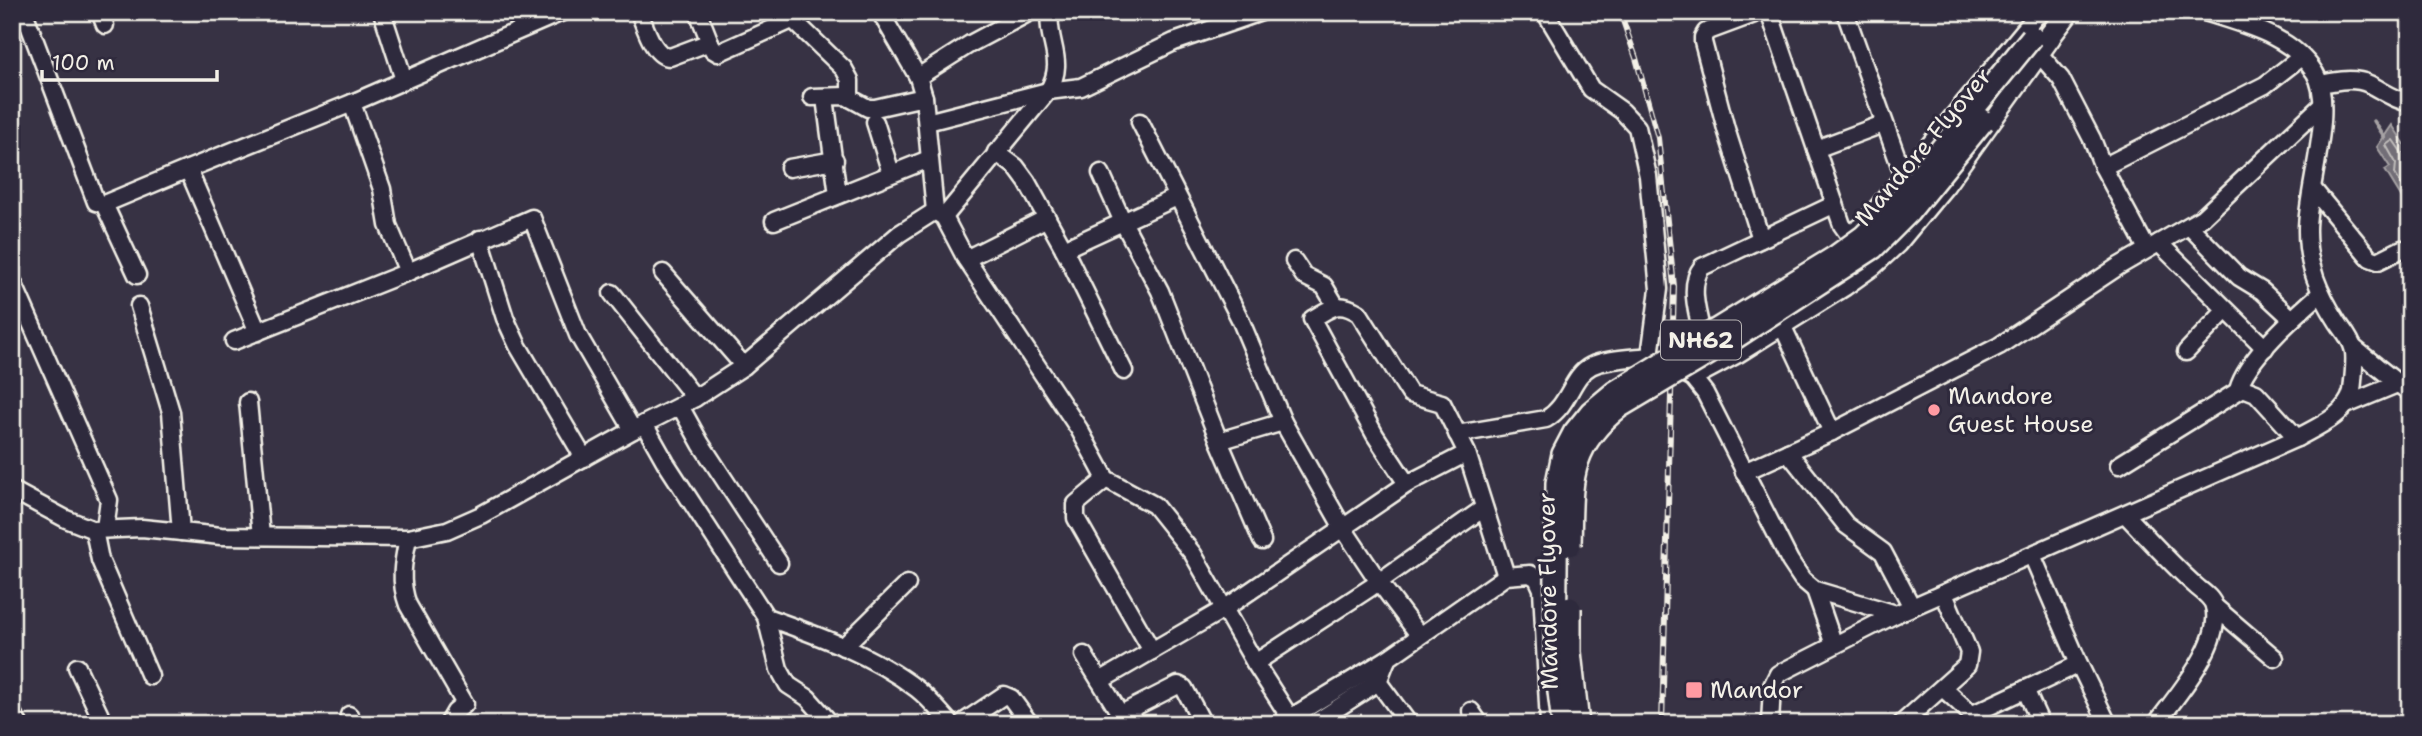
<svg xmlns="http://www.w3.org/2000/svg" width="2422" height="736" viewBox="0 0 2422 736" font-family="'Shantell Sans',sans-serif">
  <rect width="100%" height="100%" fill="#373244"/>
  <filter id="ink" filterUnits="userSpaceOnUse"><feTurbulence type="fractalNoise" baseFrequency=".0143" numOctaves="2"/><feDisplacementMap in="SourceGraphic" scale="14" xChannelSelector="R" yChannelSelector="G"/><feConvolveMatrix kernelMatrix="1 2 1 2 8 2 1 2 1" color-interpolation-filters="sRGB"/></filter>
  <g filter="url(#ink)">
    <polygon fill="#726e77" stroke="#a6a2a4" stroke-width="2" points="2392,125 2410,152 2410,211 2385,170 2390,167 2377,147"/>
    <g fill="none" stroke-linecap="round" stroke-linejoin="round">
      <polyline stroke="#c0bdbb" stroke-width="2" points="2410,155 2402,153 2393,140 2386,145 2396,163 2395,174 2410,198"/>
      <polyline stroke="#a6a2a4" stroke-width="3.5" points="2374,121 2385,138"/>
      <g stroke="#f4f1e8" stroke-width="21">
        <g id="minor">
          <polyline points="24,12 96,202 104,204 188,169 258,332"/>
          <polyline points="100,12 105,25"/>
          <polyline points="382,12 404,80"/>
          <polyline points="562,12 352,103 382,189 388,225 408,272 532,218 578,335 633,430"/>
          <path d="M639 12C645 26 653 57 670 57L710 42"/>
          <polyline points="698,12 713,50 718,53 792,20"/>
          <polyline points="880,12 918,77"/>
          <path d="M1545 12 1591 89 1622 111 1637 127 1648 176 1659 289 1650 356 1693 378 1705 393 1790 561 1802 579 1815 590 1896 614 2297 438C2317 427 2347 415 2352 391 2353 382 2356 356 2353 348 2351 339 2342 329 2337 321 2319 293 2307 265 2307 231 2306 191 2336 108 2315 73 2291 35 2245 25 2205 12"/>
          <polyline points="1760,12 1706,32 1703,37 1703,42 1726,129 1761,239"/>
          <polyline points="1769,12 1842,225 1847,232 1853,232 1862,226 2036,16 2042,12"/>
          <polyline points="1845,12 1904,177"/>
          <polyline points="787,14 844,69 850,80 850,98"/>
          <polyline points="2041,56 2061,79 2092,139 2103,167 2147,249"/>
          <path d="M2320 84C2336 81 2354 77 2369 84 2383 91 2394 100 2410 103"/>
          <polyline points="812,97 846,96 868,108 875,108 924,97"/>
          <polyline points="825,98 838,195"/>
          <polyline points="875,122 891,173"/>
          <polyline points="927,122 1048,91 1081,87 1174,42 1261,12"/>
          <polyline points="1140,122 1240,319 1283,422 1343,528 1379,582 1419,635"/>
          <polyline points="1816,149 1883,124"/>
          <polyline points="996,152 1016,167 1027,182 1064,249 1177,197"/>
          <polyline points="2103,167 2265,85 2301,57"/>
          <polyline points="789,168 835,160"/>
          <polyline points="188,169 352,103"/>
          <polyline points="1101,173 1123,222 1160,291 1219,441 1283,422"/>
          <polyline points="2313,189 2370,258 2378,261 2402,249"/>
          <polyline points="104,204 137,275"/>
          <polyline points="935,211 924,97 918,77 970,44 1030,12"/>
          <path d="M944 217 1048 91C1067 60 1046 43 1050 12"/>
          <polyline points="774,221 929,159"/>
          <polyline points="2189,226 2239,277 2262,291 2292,319"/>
          <polyline points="480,239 505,318 518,346 584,458"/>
          <polyline points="2159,243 2265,348"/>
          <polyline points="1064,249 1124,371"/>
          <polyline points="966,259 1047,218"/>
          <polyline points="1294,261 1304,276 1324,286 1336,306"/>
          <polyline points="663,273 744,366"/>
          <polyline points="12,280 109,500 105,528"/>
          <polyline points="612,293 695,398"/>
          <polyline points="139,306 171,412 181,532"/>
          <polyline points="1782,325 1832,432"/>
          <polyline points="234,341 408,272"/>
          <path d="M1705 346C1701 324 1686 287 1702 267L1835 204"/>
          <polyline points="2354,348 2410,393"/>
          <polyline points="2186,352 2226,310"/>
          <polyline points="1693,378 1738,354 1845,287 1873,267 1898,244 1946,186 2052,38"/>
          <path d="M2238 390C2246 359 2296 315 2320 294"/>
          <polyline points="248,402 261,536"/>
          <polyline points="2346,405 2397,384"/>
          <polyline points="680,406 701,444 779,563"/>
          <polyline points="644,424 666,463 766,617 779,669 788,685 808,698 831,724"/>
          <path d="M1457 434 1546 419C1570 405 1571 376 1591 366 1604 359 1634 358 1650 356"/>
          <polyline points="1219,441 1262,541"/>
          <polyline points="1788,452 1846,525 1883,552 1912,607"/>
          <path d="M1467 453 1407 484 1375 435 1312 319C1332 308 1337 300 1359 313L1410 394 1442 403 1467 453 1506 576"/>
          <polyline points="2119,465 2243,388 2256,393 2297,438"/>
          <polyline points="1744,472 1832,432 1999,346 2119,266 2202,218 2322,105"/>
          <polyline points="1106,479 1076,504 1076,518 1152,651"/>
          <polyline points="12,490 66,519 94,530 142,528 221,536 408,538 447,530 481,515 644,424 695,398 744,366 899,234 935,211 944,217 966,259 1079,429 1106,479 1154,505 1193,554 1255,663 1294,724"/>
          <path d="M2125 514C2149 539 2171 564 2197 587 2203 592 2212 598 2214 606 2224 643 2176 696 2156 724"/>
          <polyline points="94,530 100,560 150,676"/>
          <path d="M408 538C403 562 399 581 408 605L465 704 455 712 448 724"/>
          <polyline points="2032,555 2079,664 2108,724"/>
          <polyline points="1815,590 1834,645"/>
          <polyline points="2214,606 2275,658"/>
          <path d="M766 617C817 635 873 655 917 689 930 699 940 712 951 724"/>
          <polyline points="843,647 907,584"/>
          <polyline points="1084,655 1125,722"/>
          <polyline points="1255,663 1370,588 1484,508"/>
          <polyline points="77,667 104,724"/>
          <polyline points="1373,675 1409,724"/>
          <polyline points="1100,681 1224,609 1407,484"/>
          <polyline points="1943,688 1982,724"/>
          <polyline points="2025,689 2041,724"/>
          <polyline points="1471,711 1480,724"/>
          <polyline points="12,713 19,724"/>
          <polyline points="1121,714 1178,685 1184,688 1203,724"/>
          <polyline points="349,715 355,724"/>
          <polyline points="1971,715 2079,664"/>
          <polyline points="961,724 1004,695 1011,698 1030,724"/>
          <polyline points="1280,724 1387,659 1506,576 1530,574 1537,578 1542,589 1549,724"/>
          <polyline points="1313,724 1378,682 1387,659"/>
          <polyline points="1770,724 1772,686 1778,674 1896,614"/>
          <polyline points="1901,724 1967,665 1969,652 1944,594"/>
        </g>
      </g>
      <g stroke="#f4f1e8" stroke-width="26">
        <polyline id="highway" points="2043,45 2068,12"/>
      </g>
      <use href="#minor" stroke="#2f2a3d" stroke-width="16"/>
      <use href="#highway" stroke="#2f2a3d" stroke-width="21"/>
      <g stroke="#f4f1e8" stroke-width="6">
        <polyline id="rail" points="1620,12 1636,58 1658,138 1674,286 1662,724"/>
      </g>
      <use href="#rail" stroke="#2f2a3d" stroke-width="3.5" stroke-dasharray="10" stroke-linecap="butt"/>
      <g stroke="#f4f1e8" stroke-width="26" stroke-linecap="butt">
        <g id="highway-bridge">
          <path d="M1570 545C1572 484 1566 449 1619 407L1730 341 1873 248 1909 212 1983 121"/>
          <polyline points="1570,608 1570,652 1578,724"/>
          <polyline points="1563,724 1555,659 1557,483 1563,454 1574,433 1591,412 1615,392 1835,257 1864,236 1897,203 2032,37"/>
        </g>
      </g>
      <use href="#highway-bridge" stroke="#2f2a3d" stroke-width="21"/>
    </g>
  </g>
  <g fill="#ff9aa2" stroke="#2f2a3d" stroke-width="2.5">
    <circle cx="1934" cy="410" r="7"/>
    <rect x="1685" y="681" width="18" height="18" rx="3.5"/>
  </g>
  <g text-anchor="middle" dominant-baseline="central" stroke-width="6" stroke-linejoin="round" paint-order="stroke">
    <rect fill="#2f2a3d" stroke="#b9b5b5" stroke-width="2" x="1661" y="320.5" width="80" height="39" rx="5"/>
    <g font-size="23" font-weight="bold" fill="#f4f1e8">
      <text x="1701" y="340">NH62</text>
    </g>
    <g font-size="24" fill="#f4f1e8" stroke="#2f2a3d">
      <text transform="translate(1923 147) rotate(-50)">Mandore Flyover</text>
      <text transform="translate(1548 591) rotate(-91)">Mandore Flyover</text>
    </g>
    <g font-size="24" fill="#f4f1e8" stroke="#2f2a3d" text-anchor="start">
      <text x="1948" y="396">Mandore<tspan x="1948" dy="28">Guest House</tspan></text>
      <text x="1710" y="690">Mandor</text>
    </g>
  </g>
  <rect width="2422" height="736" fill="none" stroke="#2f2a3d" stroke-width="42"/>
  <rect x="21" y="21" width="2380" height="694" fill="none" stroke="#f4f1e8" stroke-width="2.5" filter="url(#ink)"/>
  <path d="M42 70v10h175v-10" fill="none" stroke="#f4f1e8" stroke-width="3.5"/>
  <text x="52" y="70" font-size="21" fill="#f4f1e8" stroke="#2f2a3d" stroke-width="5" paint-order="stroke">100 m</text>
</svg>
